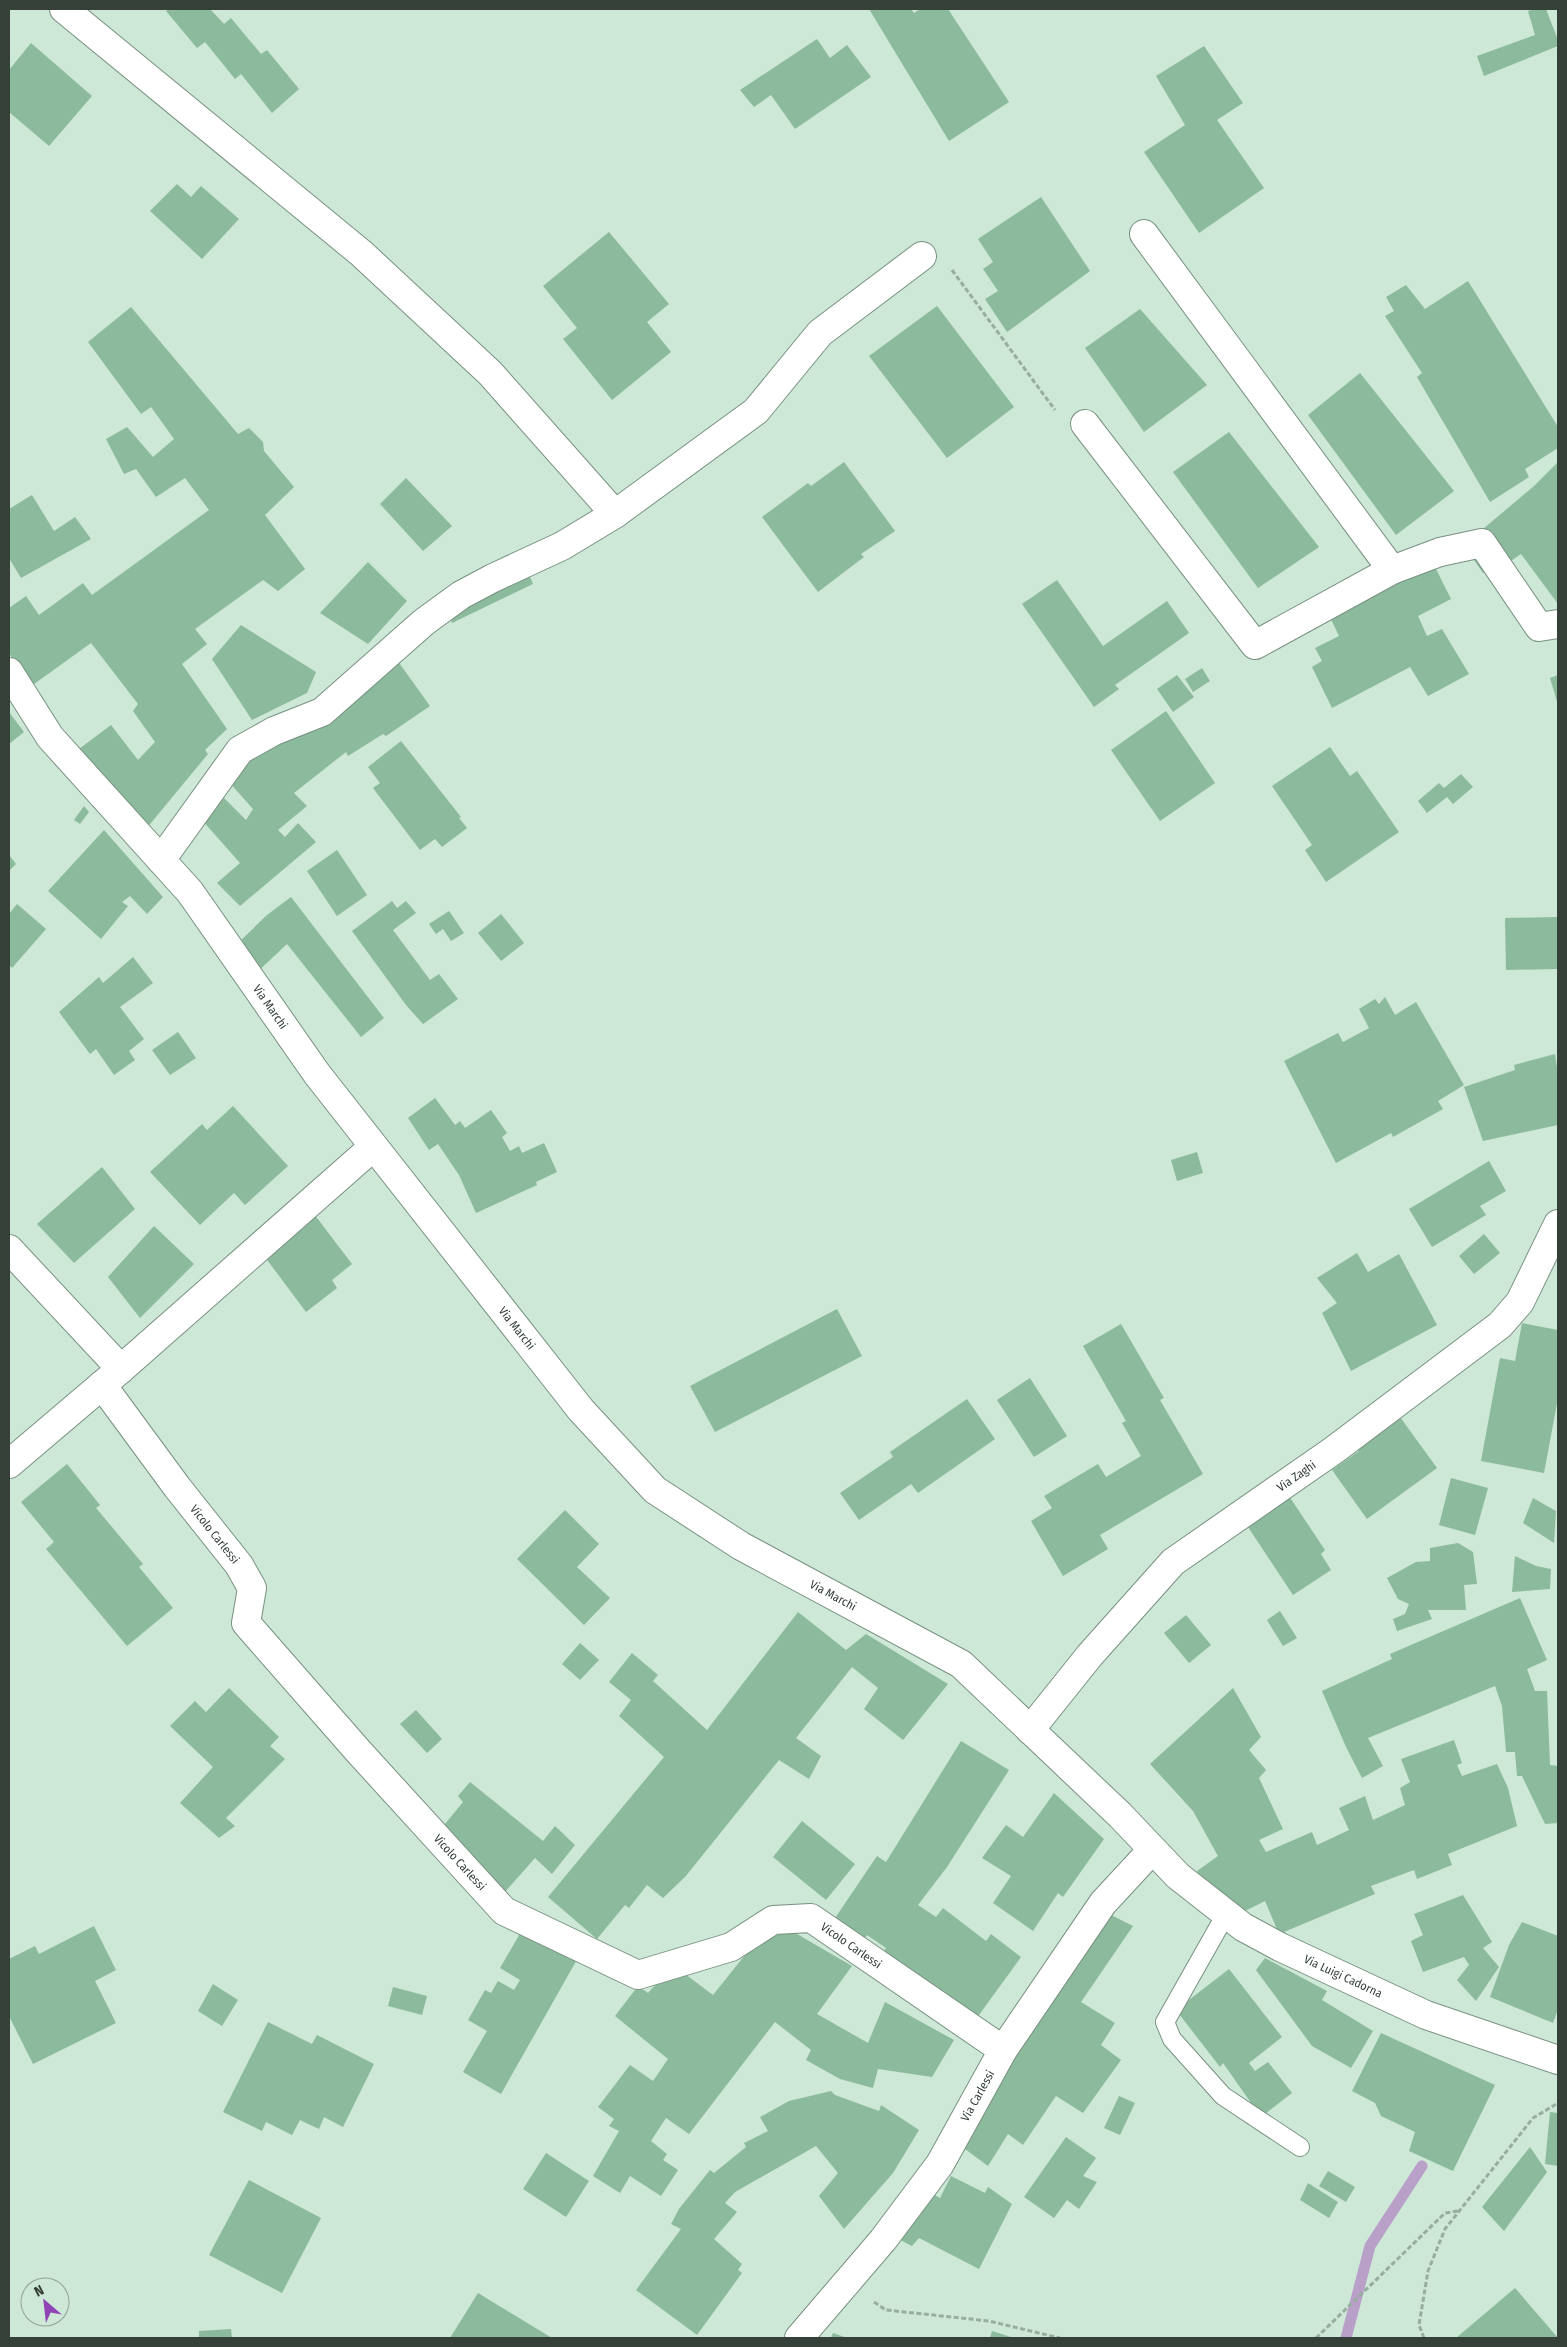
<svg xmlns="http://www.w3.org/2000/svg" width="1567" height="2347" viewBox="0 0 1567 2347" font-family="'Fira Sans Condensed',sans-serif">
  <rect width="100%" height="100%" fill="#cde8d6"/>
  <g fill="none" stroke-linecap="round" stroke-linejoin="round">
    <polyline stroke="#b9a0c9" stroke-width="11" points="1346,2338 1370,2246 1422,2166"/>
  </g>
  <g fill="#8cba9c">
    <polygon points="169,9 210,9 224,24 231,18 261,54 267,50 299,89 272,113 241,74 235,79 205,42 197,48 166,11"/>
    <polygon points="869,9 911,9 914,13 920,9 948,9 1009,102 949,141"/>
    <polygon points="1534,9 1546,9 1558,40 1558,46 1484,76 1477,56 1535,35 1528,11"/>
    <polygon points="817,39 830,58 847,45 871,77 795,129 771,95 754,107 740,90"/>
    <polygon points="31,43 92,96 49,146 9,112 9,70"/>
    <polygon points="1204,46 1243,103 1217,120 1264,188 1199,233 1144,152 1185,125 1156,76"/>
    <polygon points="177,184 191,197 201,186 239,219 202,259 150,211"/>
    <polygon points="1041,197 1090,271 1007,332 985,299 998,291 983,269 993,262 978,239"/>
    <polygon points="609,232 669,304 647,322 671,352 612,400 563,339 577,328 543,286"/>
    <polygon points="1468,281 1558,427 1558,448 1525,469 1529,477 1490,502 1417,377 1422,373 1385,316 1394,311 1386,297 1406,285 1425,309"/>
    <polygon points="937,306 1014,407 947,458 869,356"/>
    <polygon points="131,307 238,434 249,428 263,442 264,451 294,487 265,515 305,569 278,591 263,580 195,629 207,644 182,664 227,729 205,750 208,754 141,835 79,749 111,725 138,760 155,742 133,711 138,704 91,643 30,687 9,653 9,608 26,596 39,615 83,583 92,595 209,510 185,478 156,497 136,469 124,474 106,439 127,427 153,457 174,439 151,407 141,414 88,342"/>
    <polygon points="1140,309 1207,385 1144,432 1085,348"/>
    <polygon points="1360,373 1454,491 1396,535 1308,415"/>
    <polygon points="1229,432 1319,547 1258,588 1173,472"/>
    <polygon points="844,462 895,531 861,554 864,557 818,592 762,517 808,483 811,486"/>
    <polygon points="1558,462 1558,604 1521,554 1508,563 1505,557 1483,573 1461,541 1483,529 1534,486"/>
    <polygon points="406,478 452,526 423,551 380,504"/>
    <polygon points="32,495 54,531 75,517 91,539 21,578 9,558 9,509"/>
    <polygon points="1429,555 1451,599 1418,616 1427,636 1442,629 1469,674 1428,696 1410,667 1332,708 1312,667 1322,661 1315,648 1339,636 1326,609"/>
    <polygon points="522,558 533,584 452,623 443,595"/>
    <polygon points="368,562 407,601 368,644 320,613"/>
    <polygon points="1057,580 1103,646 1167,601 1189,633 1115,685 1119,689 1094,707 1022,604"/>
    <polygon points="241,625 316,672 307,693 252,720 212,659"/>
    <polygon points="387,646 430,706 386,736 383,734 348,756 346,752 294,793 307,806 278,830 285,837 298,823 316,842 240,906 217,883 240,863 201,819 224,798 246,820 253,809 212,763 244,736 327,706"/>
    <polygon points="1202,668 1210,681 1193,692 1185,679"/>
    <polygon points="1177,675 1194,697 1173,712 1157,689"/>
    <polygon points="1558,675 1558,705 1550,678"/>
    <polygon points="1166,711 1215,783 1160,821 1111,750"/>
    <polygon points="9,712 24,732 9,744"/>
    <polygon points="401,741 461,817 459,818 467,828 442,847 435,839 420,850 373,788 380,783 368,767"/>
    <polygon points="1330,747 1350,776 1357,771 1399,832 1326,882 1305,850 1312,845 1272,786"/>
    <polygon points="1461,774 1473,787 1453,804 1447,797 1427,813 1418,801 1439,783 1444,788"/>
    <polygon points="84,806 89,812 80,824 74,820"/>
    <polygon points="104,830 163,897 147,914 130,896 122,902 128,906 101,939 48,891"/>
    <polygon points="337,850 367,895 337,916 307,871"/>
    <polygon points="9,855 16,864 9,871"/>
    <polygon points="291,897 384,1018 361,1037 287,944 254,975 236,945 267,915"/>
    <polygon points="392,901 397,908 406,901 416,913 393,930 430,980 439,974 458,999 423,1024 406,1005 352,931"/>
    <polygon points="17,904 46,929 12,968 9,965 9,914"/>
    <polygon points="449,911 464,933 451,941 443,929 436,934 429,924"/>
    <polygon points="501,914 524,943 501,961 478,933"/>
    <polygon points="1558,917 1558,969 1506,970 1505,918"/>
    <polygon points="133,957 153,983 120,1007 144,1039 129,1051 135,1060 114,1075 96,1049 90,1054 59,1012 99,977 103,983"/>
    <polygon points="1385,997 1395,1015 1416,1002 1464,1085 1438,1101 1443,1109 1393,1137 1391,1133 1336,1163 1284,1061 1338,1033 1343,1042 1369,1028 1359,1009 1375,999 1379,1004"/>
    <polygon points="178,1032 196,1058 170,1075 152,1050"/>
    <polygon points="1555,1054 1558,1075 1558,1125 1483,1141 1464,1087 1515,1070 1514,1065"/>
    <polygon points="435,1098 455,1125 460,1121 465,1128 491,1110 507,1133 502,1137 510,1151 519,1146 522,1153 544,1143 557,1172 536,1182 537,1185 476,1213 459,1175 438,1144 429,1150 408,1118"/>
    <polygon points="233,1106 288,1166 245,1205 234,1193 200,1225 150,1172 202,1124 207,1130"/>
    <polygon points="1197,1152 1203,1173 1177,1181 1171,1160"/>
    <polygon points="1489,1161 1506,1191 1480,1206 1486,1215 1432,1247 1409,1209"/>
    <polygon points="102,1167 135,1209 74,1263 37,1224"/>
    <polygon points="314,1214 352,1264 332,1280 337,1288 306,1312 262,1253"/>
    <polygon points="154,1226 194,1264 140,1318 108,1277"/>
    <polygon points="1484,1234 1500,1253 1474,1274 1459,1256"/>
    <polygon points="1357,1253 1368,1272 1399,1254 1437,1325 1351,1371 1322,1313 1337,1303 1317,1278"/>
    <polygon points="837,1309 862,1356 715,1432 690,1386"/>
    <polygon points="1522,1323 1558,1330 1558,1398 1544,1473 1481,1461 1500,1358 1515,1361"/>
    <polygon points="1121,1324 1164,1398 1160,1400 1203,1474 1100,1535 1108,1549 1063,1576 1031,1521 1052,1508 1044,1496 1098,1464 1106,1477 1141,1456 1122,1423 1126,1421 1083,1346"/>
    <polygon points="1030,1378 1067,1436 1034,1457 997,1400"/>
    <polygon points="967,1399 995,1439 918,1493 911,1484 859,1520 840,1493 893,1457 890,1452"/>
    <polygon points="1400,1417 1437,1468 1367,1519 1332,1470 1359,1451 1357,1448"/>
    <polygon points="67,1464 100,1505 96,1508 143,1564 139,1567 173,1608 127,1646 46,1549 54,1542 21,1502"/>
    <polygon points="1451,1478 1488,1488 1475,1535 1439,1525"/>
    <polygon points="1289,1496 1325,1550 1321,1554 1331,1570 1293,1595 1246,1524"/>
    <polygon points="1533,1498 1556,1511 1554,1543 1523,1523"/>
    <polygon points="565,1510 599,1544 577,1567 610,1598 584,1625 517,1559"/>
    <polygon points="1458,1543 1473,1552 1477,1584 1464,1585 1466,1610 1428,1610 1432,1619 1397,1631 1393,1619 1405,1614 1409,1604 1398,1599 1387,1578 1416,1562 1430,1561 1430,1548"/>
    <polygon points="1515,1556 1536,1566 1551,1569 1550,1589 1512,1592"/>
    <polygon points="1520,1598 1547,1660 1527,1669 1535,1691 1547,1691 1550,1765 1558,1766 1558,1823 1545,1824 1522,1776 1517,1776 1515,1752 1506,1752 1502,1706 1495,1686 1368,1738 1383,1766 1362,1778 1346,1747 1322,1691 1392,1659 1390,1654"/>
    <polygon points="1280,1611 1297,1638 1283,1646 1267,1620"/>
    <polygon points="798,1612 846,1650 866,1634 948,1684 903,1740 864,1709 878,1688 852,1667 796,1738 821,1756 809,1779 779,1760 685,1877 663,1898 647,1885 629,1908 625,1905 597,1939 548,1897 664,1757 619,1716 631,1700 609,1682 632,1653 658,1675 653,1681 707,1730"/>
    <polygon points="1186,1615 1211,1645 1189,1663 1164,1633"/>
    <polygon points="580,1643 599,1660 580,1680 562,1664"/>
    <polygon points="229,1688 279,1737 270,1746 285,1759 226,1818 235,1826 219,1838 180,1803 213,1767 170,1726 195,1701 206,1712"/>
    <polygon points="1233,1688 1261,1737 1249,1750 1266,1770 1259,1778 1283,1829 1259,1840 1266,1852 1312,1832 1317,1845 1349,1830 1339,1808 1365,1796 1373,1820 1405,1805 1400,1788 1410,1782 1401,1759 1454,1740 1462,1763 1457,1765 1462,1776 1497,1764 1508,1788 1517,1826 1448,1854 1452,1865 1417,1879 1414,1870 1371,1886 1375,1894 1279,1934 1265,1901 1233,1917 1213,1902 1197,1871 1218,1856 1193,1811 1150,1764"/>
    <polygon points="416,1710 442,1739 427,1753 400,1724"/>
    <polygon points="961,1741 1009,1770 947,1867 918,1905 936,1917 943,1908 986,1941 991,1934 1021,1957 971,2026 880,1957 886,1948 867,1935 860,1945 831,1924 877,1856 886,1862"/>
    <polygon points="470,1782 543,1841 555,1826 575,1845 552,1874 535,1858 503,1894 436,1835 463,1802 458,1796"/>
    <polygon points="1054,1793 1104,1839 1063,1897 1058,1893 1033,1931 993,1903 1011,1876 982,1858 1006,1825 1023,1837"/>
    <polygon points="802,1821 855,1864 826,1900 773,1857"/>
    <polygon points="1463,1895 1492,1942 1483,1948 1499,1967 1476,2001 1457,1980 1469,1965 1464,1957 1423,1972 1411,1941 1423,1935 1414,1914"/>
    <polygon points="1107,1913 1133,1926 1081,2002 1115,2023 1101,2045 1121,2060 1083,2113 1056,2096 1023,2145 1008,2134 988,2166 946,2135 966,2104 959,2100 1075,1921"/>
    <polygon points="773,1920 852,1966 817,2014 868,2043 885,2002 954,2040 932,2077 878,2069 873,2088 840,2079 806,2060 811,2050 775,2022 689,2134 666,2118 651,2141 667,2154 663,2160 678,2170 661,2196 630,2176 620,2193 593,2176 619,2131 609,2126 614,2119 598,2107 630,2065 653,2081 668,2059 615,2016 638,1986 648,1993 673,1965 713,1995"/>
    <polygon points="1522,1922 1558,1936 1558,2009 1553,2023 1490,1997 1509,1945"/>
    <polygon points="525,1925 579,1956 501,2094 463,2072 487,2031 468,2020 485,1990 491,1993 498,1981 514,1990 520,1980 500,1968"/>
    <polygon points="94,1926 116,1970 95,1981 116,2023 33,2064 9,2016 9,1959 35,1946 39,1954"/>
    <polygon points="1265,1958 1327,1991 1322,2000 1373,2031 1351,2068 1312,2046 1256,1970"/>
    <polygon points="1229,1969 1282,2037 1249,2063 1255,2071 1268,2062 1292,2093 1261,2117 1223,2063 1220,2067 1176,2010"/>
    <polygon points="213,1984 238,2000 222,2026 198,2011"/>
    <polygon points="393,1987 427,1996 422,2015 388,2006"/>
    <polygon points="268,2022 312,2044 317,2035 374,2064 343,2127 324,2117 319,2129 300,2120 292,2135 266,2122 262,2131 223,2112"/>
    <polygon points="1381,2033 1495,2085 1453,2171 1409,2151 1415,2132 1381,2116 1375,2103 1352,2091"/>
    <polygon points="831,2091 835,2095 879,2111 881,2105 919,2130 893,2173 844,2229 819,2196 838,2173 816,2146 735,2192 725,2203 737,2212 714,2239 742,2264 738,2270 742,2273 697,2335 636,2290 681,2229 671,2224 679,2209 710,2170 714,2173 746,2147 744,2143 768,2131 760,2117 789,2101"/>
    <polygon points="1119,2096 1135,2103 1120,2135 1104,2128"/>
    <polygon points="1550,2112 1558,2113 1558,2166 1545,2164"/>
    <polygon points="1066,2137 1096,2158 1083,2176 1097,2182 1079,2209 1067,2200 1054,2218 1024,2197"/>
    <polygon points="1530,2147 1547,2172 1504,2231 1482,2207"/>
    <polygon points="546,2153 589,2181 566,2217 523,2189"/>
    <polygon points="1328,2171 1355,2187 1346,2202 1319,2186"/>
    <polygon points="951,2176 985,2193 988,2187 1012,2204 979,2269 919,2238 912,2246 889,2234 921,2187 940,2198"/>
    <polygon points="249,2180 321,2218 282,2293 209,2255"/>
    <polygon points="1308,2183 1338,2202 1329,2218 1300,2200"/>
    <polygon points="1515,2288 1558,2338 1456,2338"/>
    <polygon points="478,2293 552,2338 450,2338"/>
    <polygon points="231,2329 232,2338 199,2338 199,2331"/>
    <polygon points="992,2331 1014,2338 990,2338"/>
    <polygon points="833,2333 847,2338 831,2338"/>
  </g>
  <g fill="none" stroke-linecap="round" stroke-linejoin="round">
    <g stroke="#789180" stroke-width="20">
      <polyline id="lane" points="1226,1914 1165,2022 1172,2039 1223,2096 1300,2147"/>
    </g>
    <g stroke="#789180" stroke-width="30">
      <g id="street">
        <polyline points="64,9 361,253 490,373 615,514 756,411 820,333 922,256"/>
        <polyline points="1144,234 1392,570"/>
        <polyline points="1085,424 1255,645 1392,570 1440,552 1482,543 1539,627 1558,624"/>
        <polyline points="161,860 240,750 274,731 322,712 424,622 461,595 493,578 562,546 615,514"/>
        <polyline points="9,1249 121,1369 373,1147"/>
        <path id="s1" d="M121 1369 102 1385 177 1487 239 1565 252 1588 246 1623 359 1752 504 1911 638 1975 731 1947 773 1920 811 1918 1003 2050"/>
        <polyline points="9,1464 102,1385"/>
        <path id="s2" d="M1030 1730 1090 1655 1173 1562 1334 1450 1500 1325 1520 1302 1558 1224"/>
      </g>
    </g>
    <g stroke="#789180" stroke-width="30">
      <g id="secondary">
        <path id="s3" d="M9 672 50 737 190 892 317 1074 581 1410 655 1490 741 1546 961 1664 1120 1815 1178 1876 1243 1927 1280 1947 1426 2015 1558 2060"/>
        <path id="s4" d="M799 2338 883 2240 940 2164 1003 2050 1103 1903 1152 1850"/>
      </g>
    </g>
    <g stroke="#97ad9f" stroke-width="3" stroke-dasharray="5 2.5" stroke-linecap="butt">
      <polyline points="952,270 1055,410"/>
      <polyline points="874,2302 886,2310 989,2321 1060,2338"/>
      <polyline points="1316,2338 1445,2213 1458,2211"/>
      <polyline points="1424,2338 1419,2325 1428,2271 1445,2229 1533,2118 1558,2103"/>
    </g>
    <use href="#lane" stroke="#fff" stroke-width="18"/>
    <use href="#street" stroke="#fff" stroke-width="28"/>
    <use href="#secondary" stroke="#fff" stroke-width="28"/>
  </g>
  <g text-anchor="middle" dominant-baseline="central" stroke-width="4" stroke-linejoin="round" paint-order="stroke">
    <g font-size="12" fill="#354039" stroke="#cde8d6">
      <text stroke="none"><textPath href="#s3" startOffset="426">Via Marchi</textPath></text>
      <text stroke="none"><textPath href="#s3" startOffset="831">Via Marchi</textPath></text>
      <text stroke="none"><textPath href="#s2" startOffset="371">Via Zaghi</textPath></text>
      <text stroke="none"><textPath href="#s1" startOffset="212">Vicolo Carlessi</textPath></text>
      <text stroke="none"><textPath href="#s3" startOffset="1251">Via Marchi</textPath></text>
      <text stroke="none"><textPath href="#s1" startOffset="634">Vicolo Carlessi</textPath></text>
      <text stroke="none"><textPath href="#s1" startOffset="1082">Vicolo Carlessi</textPath></text>
      <text stroke="none"><textPath href="#s3" startOffset="1894">Via Luigi Cadorna</textPath></text>
      <text stroke="none"><textPath href="#s4" startOffset="302">Via Carlessi</textPath></text>
    </g>
  </g>
  <rect width="1567" height="2347" fill="none" stroke="#354039" stroke-width="20"/>
  <g transform="translate(45 2302) rotate(332)"><circle r="24" fill="#cde8d6" stroke="#90a597"/>
  <path d="M0-4L9 19L0 12L-9 19Z" fill="#8f43b4"/>
  <text y="-8" font-size="14" font-weight="bold" text-anchor="middle" fill="#354039">N</text>
  </g>
</svg>
